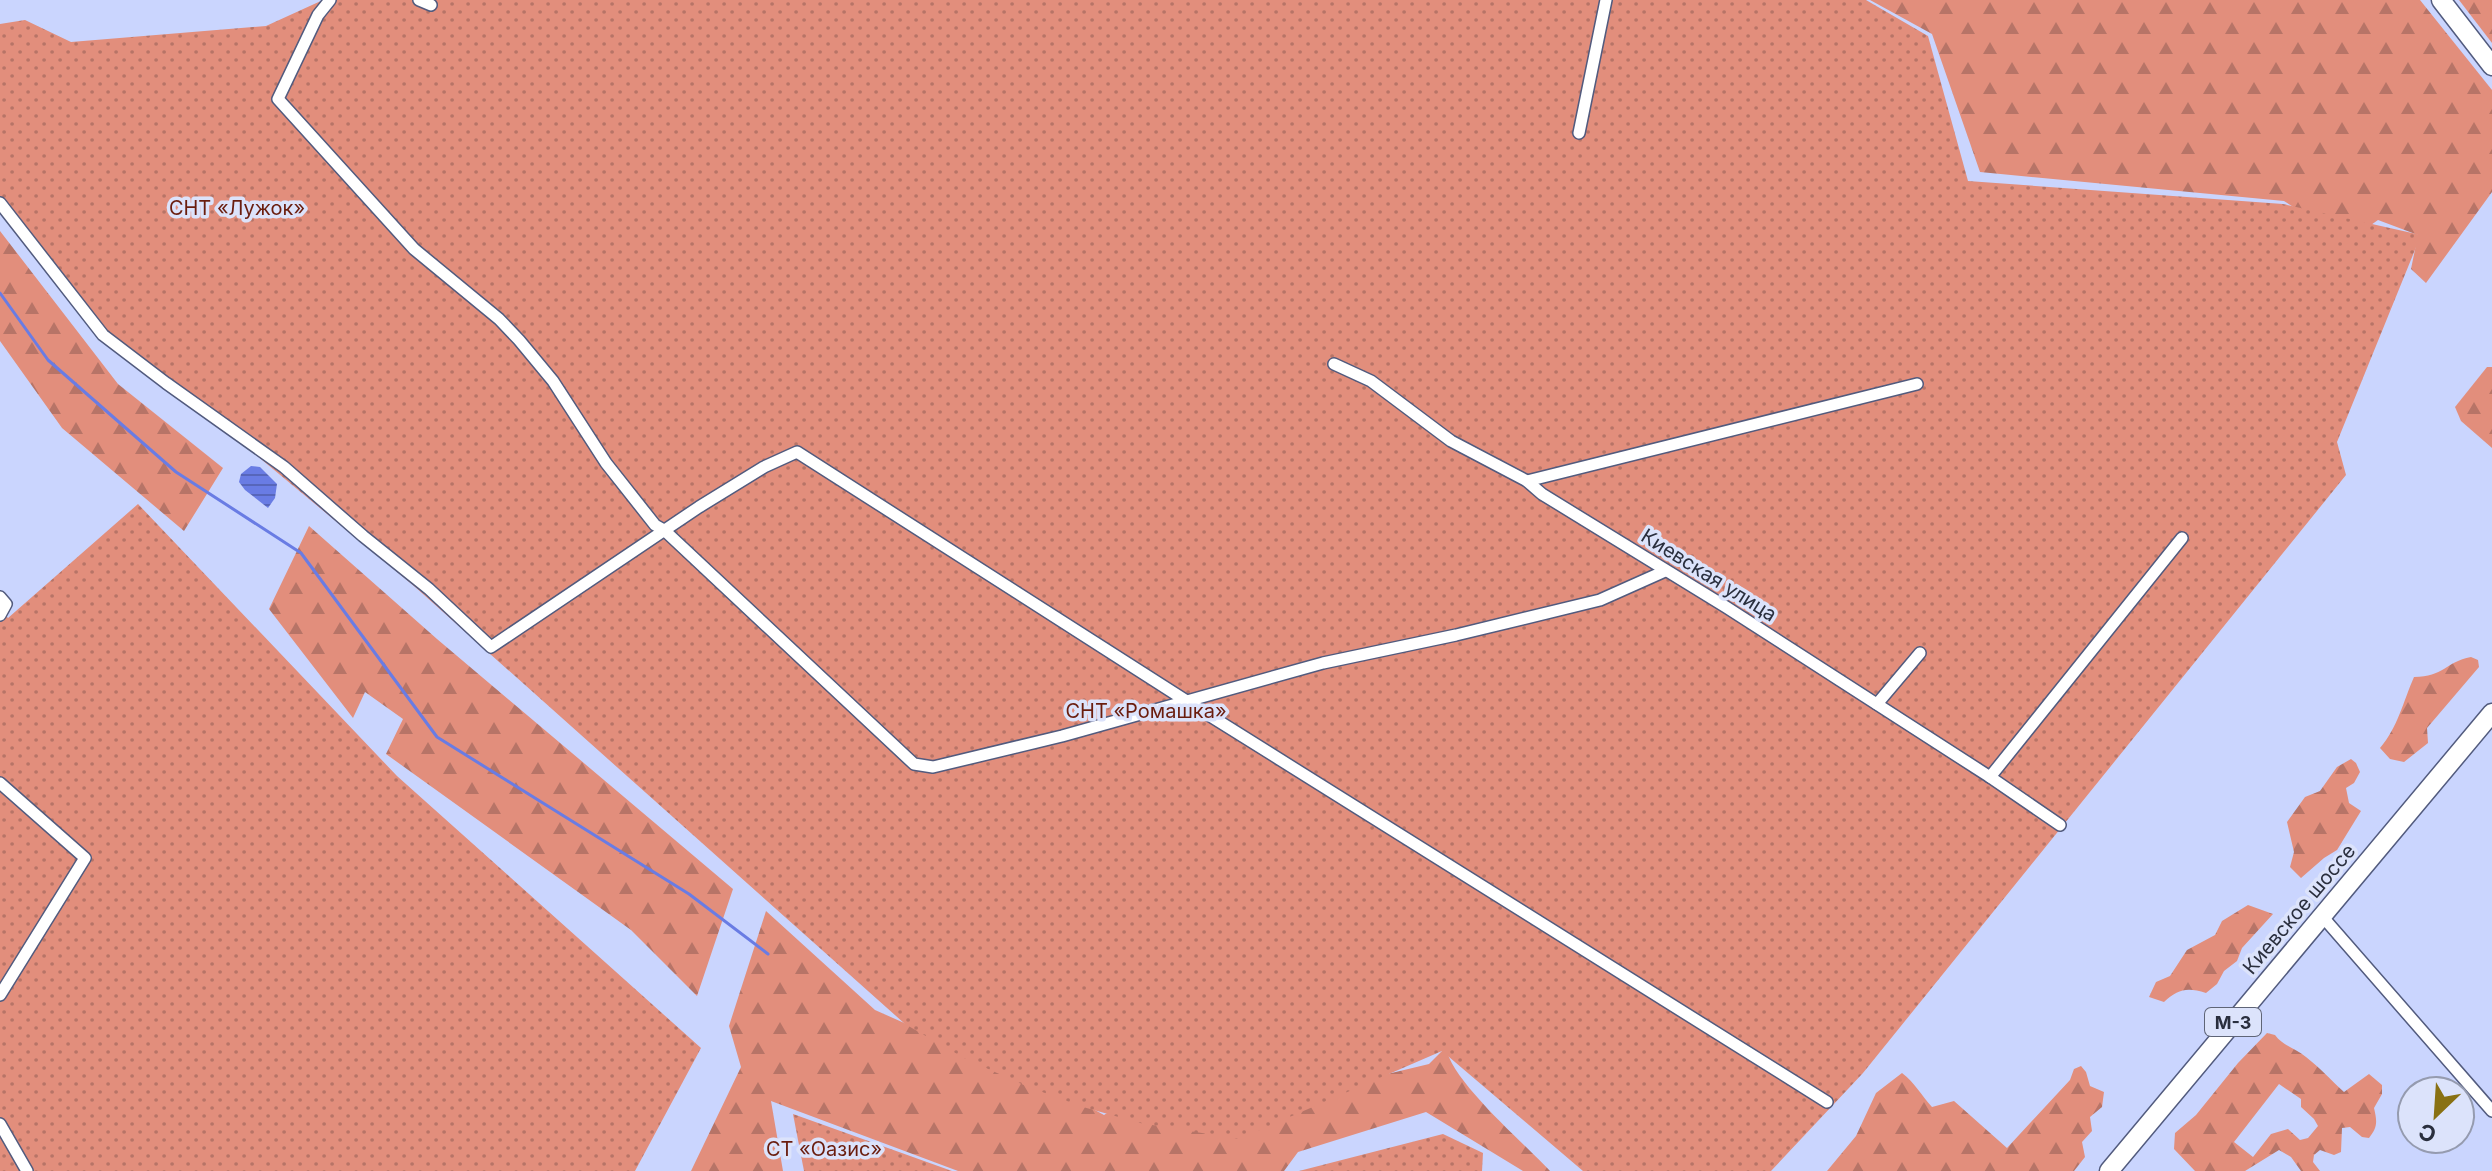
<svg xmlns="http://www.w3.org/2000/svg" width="2492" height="1171" viewBox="0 0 2492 1171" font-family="Inter,sans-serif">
  <defs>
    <pattern id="forest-firs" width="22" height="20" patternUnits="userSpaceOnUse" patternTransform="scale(2)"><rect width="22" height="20" fill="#e28e7c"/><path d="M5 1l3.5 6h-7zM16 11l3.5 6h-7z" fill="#b77467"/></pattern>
    <pattern id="garden-dots" width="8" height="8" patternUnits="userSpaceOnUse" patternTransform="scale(2)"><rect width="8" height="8" fill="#e28e7c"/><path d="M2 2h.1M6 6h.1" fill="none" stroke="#b77467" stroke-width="1.8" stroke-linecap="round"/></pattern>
    <pattern id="water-rules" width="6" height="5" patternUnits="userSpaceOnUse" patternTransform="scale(2)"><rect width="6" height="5" fill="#697ce4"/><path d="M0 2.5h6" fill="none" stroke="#5766ba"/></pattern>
  </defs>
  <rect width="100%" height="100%" fill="#cad5fe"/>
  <g fill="url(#forest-firs)" fill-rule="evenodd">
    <polygon points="1870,0 2420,0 2492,90 2492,192 2426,283 2411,269 2418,235 2378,220 2347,242 2284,201 1980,172 1932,34"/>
    <polygon points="2459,0 2492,0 2492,43"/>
    <polygon points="0,231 118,384 223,468 184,531 62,428 0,341"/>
    <polygon points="2487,367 2492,367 2492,448 2461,421 2455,407"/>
    <polygon points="309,526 437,639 733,889 697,996 631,930 386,754 403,719 365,692 353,718 269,609"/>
    <path d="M2471 657 2478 660 2479 667 2427 728 2428 743 2404 762 2390 759 2380 748C2398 727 2403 702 2414 677 2444 677 2445 662 2471 657Z"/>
    <polygon points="2351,759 2356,763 2360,772 2354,783 2346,788 2349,803 2361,811 2337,850 2324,858 2301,878 2290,867 2294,852 2287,822 2305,797 2320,791 2337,767"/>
    <path d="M2248 905 2273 914 2242 948 2237 961 2224 971 2217 984 2206 993C2187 987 2178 989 2164 1002L2149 997 2156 982 2170 976 2187 950 2215 935 2222 921Z"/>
    <path d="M766 911 875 1010 1071 1097 1104 1115 1144 1090 1171 1126 1429 1064 1446 1047C1450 1080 1525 1144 1550 1171H1523L1426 1112 1298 1152 1284 1171H958L771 1101 783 1171H691L741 1067 729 1026Z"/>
    <path d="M2267 1033 2275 1035C2283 1046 2295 1048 2306 1057 2319 1067 2331 1080 2344 1092L2369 1074 2382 1085V1094L2374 1108C2377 1121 2378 1127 2369 1138L2362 1137 2350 1127 2342 1128 2341 1152 2334 1155 2320 1150 2314 1155 2313 1162 2320 1171H2301L2291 1157 2279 1150 2245 1171H2195L2174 1149 2175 1133 2196 1115 2238 1063ZM2279 1084 2301 1099V1107L2314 1119 2318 1126 2308 1138 2300 1140 2288 1129 2271 1134 2253 1157 2234 1142Z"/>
    <path d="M2081 1066 2086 1072 2090 1086 2104 1092 2102 1107 2090 1117 2092 1131 2082 1142 2085 1157 2074 1171H1827L1856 1136 1876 1093 1902 1073C1915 1083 1921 1095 1932 1107L1954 1101 2007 1148 2070 1080 2074 1069Z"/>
  </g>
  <g fill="url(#garden-dots)">
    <polygon points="323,0 1866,0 1928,36 1968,181 2283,204 2421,235 2337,442 2346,475 1863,1073 1771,1171 1583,1171 1442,1051 1239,1139 1140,1123 1083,1107 1026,1086 964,1058 905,1024 414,586 110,334 0,207 0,24 25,20 71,42 266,26"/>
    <polygon points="138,504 397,776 701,1048 635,1171 0,1171 0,610 8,618"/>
    <polygon points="793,1114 952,1171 804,1171"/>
    <polygon points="1443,1134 1483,1153 1482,1171 1299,1171"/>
  </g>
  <polygon fill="url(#water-rules)" points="251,466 260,467 277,484 275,498 268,508 245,490 239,482 241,474"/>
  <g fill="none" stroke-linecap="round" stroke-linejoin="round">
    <polyline stroke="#697ce4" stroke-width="3" points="0,293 48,360 176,472 301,553 437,737 689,894 768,954"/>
    <g stroke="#525b7e" stroke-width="14">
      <g id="minor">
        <polyline points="330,0 318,15 278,99 414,249 499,319 519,340 553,381 606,463 655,525 664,530 914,764 933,767 1062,736 1323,663 1456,635 1600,600 1665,571"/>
        <polyline points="419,0 431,5"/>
        <polyline points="1579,133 1606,0"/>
        <polyline points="0,203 103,335 166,383 284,467 363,536 429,589 491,647 699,507 764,467 797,452 1188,702 1827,1102"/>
        <polyline points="1334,364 1371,381 1451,441 1527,481 1542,494 1726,607 1990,777 2060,825"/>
        <polyline points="1527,481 1917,384"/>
        <polyline points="0,597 6,604 0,615"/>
        <polyline points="1877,704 1920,653"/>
        <polyline points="1990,777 2182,538"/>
        <polyline points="0,783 85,858 0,995"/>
        <polyline points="2322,916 2492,1111"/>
        <polyline points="0,1124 27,1171"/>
      </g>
    </g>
    <g stroke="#525b7e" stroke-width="21">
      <polyline id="primary" points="2441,0 2492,66"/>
    </g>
    <g stroke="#525b7e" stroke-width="21">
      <polyline id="trunk" points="2109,1171 2492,713"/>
    </g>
    <use href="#minor" stroke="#fff" stroke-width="11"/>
    <use href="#primary" stroke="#fff" stroke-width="18"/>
    <use href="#trunk" stroke="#fff" stroke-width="18"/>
  </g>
  <g text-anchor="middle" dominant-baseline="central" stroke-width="7" stroke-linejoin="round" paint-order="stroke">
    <rect fill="#dce3fb" stroke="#5f6577" stroke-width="2" x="2205" y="1008" width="56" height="28" rx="6"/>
    <g font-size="18" font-weight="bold" fill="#2a2f3e">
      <text x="2233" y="1022">М-3</text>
    </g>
    <g font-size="20" fill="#6a1d0e" stroke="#dce3fb">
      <text x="237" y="208">СНТ «Лужок»</text>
      <text x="1146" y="711">СНТ «Ромашка»</text>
      <text x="824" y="1149">СТ «Оазис»</text>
    </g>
    <g font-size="20" fill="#2a2f3e" stroke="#dce3fb">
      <text transform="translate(1709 575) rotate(32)">Киевская улица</text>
      <text transform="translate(2299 909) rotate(-50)">Киевское шоссе</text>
    </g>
  </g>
  <g transform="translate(2436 1115) rotate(205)"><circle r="38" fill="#dce3fb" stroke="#959baf" stroke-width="2"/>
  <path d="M0-6L14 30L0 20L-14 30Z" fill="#897113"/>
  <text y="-12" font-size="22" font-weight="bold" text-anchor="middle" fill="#2a2f3e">С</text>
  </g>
</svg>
